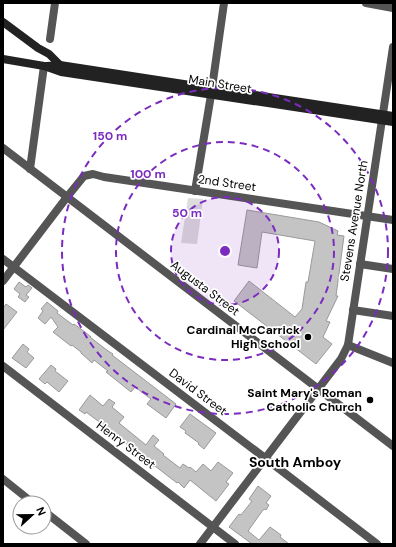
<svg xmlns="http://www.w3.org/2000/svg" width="396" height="547" viewBox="0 0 396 547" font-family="'DM Sans',sans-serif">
  <rect width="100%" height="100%" fill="#fff"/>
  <polygon fill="#dcdcdc" points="188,198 203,199 197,244 181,243"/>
  <g fill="#c4c4c4" stroke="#999">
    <polygon points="247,210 319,222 338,231 337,235 344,236 336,296 338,296 326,321 330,322 323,337 332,344 316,364 234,301 249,281 295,317 302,309 306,282 308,282 315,241 262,232 257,268 238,265"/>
    <polygon points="19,282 26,287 28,285 32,288 26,295 29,297 25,302 18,297 20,294 14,289"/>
    <polygon points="47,302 58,311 57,313 73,325 74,324 85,332 91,337 90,337 108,351 113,354 112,355 176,404 166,418 147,404 151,399 135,387 131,392 106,372 108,371 94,360 92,363 81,353 81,352 72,345 71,346 53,332 58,327 51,317 45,324 38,318 43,311 41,309"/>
    <polygon points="6,304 17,312 3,330 3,308"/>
    <polygon points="23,344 29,349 27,352 34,358 26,368 12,358"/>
    <polygon points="51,365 56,369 55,371 68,381 59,392 47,382 45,384 39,379"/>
    <polygon points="90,395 103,406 109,399 115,403 112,407 124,417 119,423 146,445 153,435 159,440 154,446 164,454 163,455 180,468 183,464 189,468 190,467 196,472 203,464 211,471 218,462 233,473 226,482 229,484 216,501 190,480 184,488 178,482 177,483 155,466 154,467 146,460 147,458 131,446 131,447 111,433 105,428 106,427 86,412 85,414 79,410"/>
    <polygon points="190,414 216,433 204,449 198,444 199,443 185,433 186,431 180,427"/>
    <polygon points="258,486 271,496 266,503 269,505 266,510 265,509 263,510 248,531 259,540 270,527 281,535 280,537 289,544 252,544 229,527 239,514 241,515 252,501 249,499"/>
  </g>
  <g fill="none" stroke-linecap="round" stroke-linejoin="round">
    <g stroke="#555" stroke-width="8">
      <polyline points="366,3 393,8"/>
      <polyline points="50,39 55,3"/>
      <polyline points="3,148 393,446"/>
      <polyline points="30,169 44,66"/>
      <polyline points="195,191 211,95 224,3"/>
      <polyline points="67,197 84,176 93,174 104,177 393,220"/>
      <polyline points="3,259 265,458 377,544"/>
      <polyline points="360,264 393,269"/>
      <polyline points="353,310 393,316"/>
      <polyline points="348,345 393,363"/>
      <polyline points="3,366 235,544"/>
      <polyline points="3,479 33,503"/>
      <polyline points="44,511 86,544"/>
      <polyline points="200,544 341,359 348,345 393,47"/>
    </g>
    <polyline stroke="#555" stroke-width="8" points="3,281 67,197"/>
    <g stroke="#222" stroke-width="8">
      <polyline points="3,22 38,48 49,54 60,65"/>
      <polyline points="3,59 44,66 61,72 393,122"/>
      <polyline points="47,66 60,65 393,116"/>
    </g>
  </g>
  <circle cx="225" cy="251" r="54" fill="#7b2cbf" fill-opacity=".12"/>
  <g fill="none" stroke="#7b2cbf" stroke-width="2" stroke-dasharray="7 5">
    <circle cx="225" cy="251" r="54"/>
    <circle cx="225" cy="251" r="109"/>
    <circle cx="225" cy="251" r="163"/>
  </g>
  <g fill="#000" stroke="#fff" stroke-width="1.5">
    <circle cx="308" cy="337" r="4"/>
    <circle cx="370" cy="400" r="4"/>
  </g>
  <g text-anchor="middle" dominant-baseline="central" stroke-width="3.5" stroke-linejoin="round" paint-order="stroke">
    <g font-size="12" fill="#000" stroke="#fff">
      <text transform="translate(220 84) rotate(9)">Main Street</text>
      <text transform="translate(227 183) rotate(8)">2nd Street</text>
      <text transform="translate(354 221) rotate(-81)">Stevens Avenue North</text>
      <text transform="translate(205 288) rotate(37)">Augusta Street</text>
      <text transform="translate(198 392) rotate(37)">David Street</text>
      <text transform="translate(126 445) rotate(37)">Henry Street</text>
    </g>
    <g font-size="12" font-weight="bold" fill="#000" stroke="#fff" text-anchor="end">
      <text x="300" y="330">Cardinal McCarrick<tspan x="300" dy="14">High School</tspan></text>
      <text x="362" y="393">Saint Mary's Roman<tspan x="362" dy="14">Catholic Church</tspan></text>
    </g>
    <g font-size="14" font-weight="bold" fill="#000" stroke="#fff">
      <text x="295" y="462">South Amboy</text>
    </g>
  </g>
  <circle cx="225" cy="251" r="6" fill="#7b2cbf" stroke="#fff" stroke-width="2"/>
  <g font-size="12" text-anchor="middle" font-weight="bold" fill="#7b2cbf" stroke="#fff" stroke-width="3.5" stroke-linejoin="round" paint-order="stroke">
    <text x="110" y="140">150 m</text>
    <text x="148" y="178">100 m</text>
    <text x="187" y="217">50 m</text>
  </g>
  <rect width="396" height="547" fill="none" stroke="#000000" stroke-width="8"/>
  <g transform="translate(32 515) rotate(68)"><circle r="19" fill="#ffffff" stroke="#999999"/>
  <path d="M0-3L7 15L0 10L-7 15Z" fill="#000000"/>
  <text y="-6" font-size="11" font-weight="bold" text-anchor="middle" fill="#000000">N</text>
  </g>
</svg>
